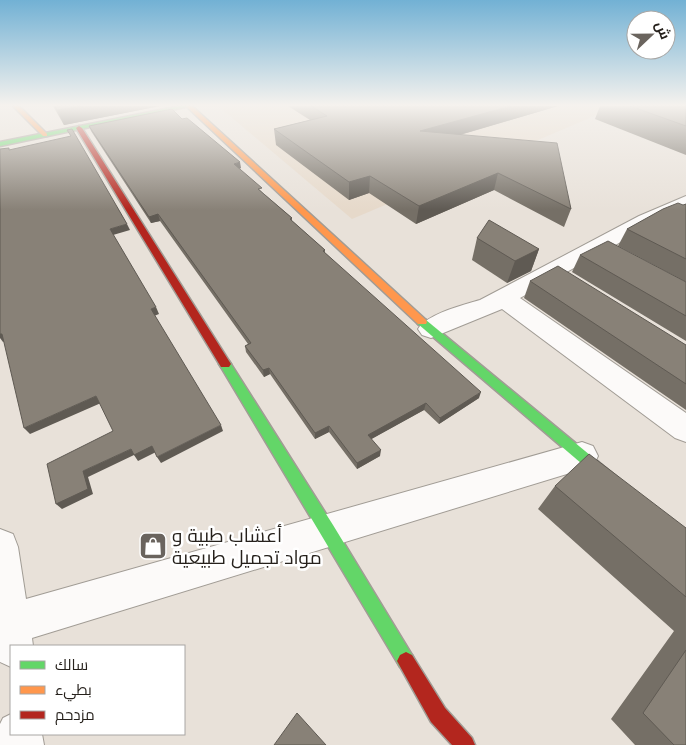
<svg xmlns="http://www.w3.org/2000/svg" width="686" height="745" viewBox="0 0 686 745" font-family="'Fira Sans',Cairo,sans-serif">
  <rect width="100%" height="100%" fill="#e8e1d9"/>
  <polygon fill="#e6d9ca" points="218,106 618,106 352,219"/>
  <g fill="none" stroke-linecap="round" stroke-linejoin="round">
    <g stroke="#a19c95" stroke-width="2">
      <g id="street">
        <path d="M686 196V209L653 224 520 298 686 413V442L675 438 502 309 431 338 422 335 418 329C427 314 463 305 480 300L639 216Z"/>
        <polygon points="582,442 593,446 598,456 593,466 32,638 33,646 11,646 11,667 0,662 0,529 13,534 18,547 26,599"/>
        <polygon points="11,714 11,734 42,734 44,745 0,745 0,724 3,718"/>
      </g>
    </g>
    <g stroke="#a19c95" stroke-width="3">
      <g id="fast">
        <polygon points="180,106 190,106 0,146 0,142"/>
        <polygon points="422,319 426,320 619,479 621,483 619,487 614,489 609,487 418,324 417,322"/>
        <polygon points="225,360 229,361 333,525 412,655 415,661 412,667 406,670 400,667 221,367 219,364 221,361"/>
      </g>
    </g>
    <g stroke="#a19c95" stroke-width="3">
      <g id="slow">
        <polygon points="13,106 19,106 47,134 47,136 43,136"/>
        <polygon points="186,106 192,106 426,320 427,322 426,324 418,324"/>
      </g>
    </g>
    <g stroke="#a19c95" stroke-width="3">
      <g id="jam">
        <polygon points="79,126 82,128 229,361 231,364 229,367 221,367 76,128"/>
        <polygon points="406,652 412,655 445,708 472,738 475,745 452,745 431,722 397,661 400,655"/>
      </g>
    </g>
    <use href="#street" fill="#fcfaf9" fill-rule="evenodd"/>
    <use href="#fast" fill="#63d668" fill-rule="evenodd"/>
    <use href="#slow" fill="#ff974d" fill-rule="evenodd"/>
    <use href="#jam" fill="#b3261e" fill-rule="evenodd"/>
  </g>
  <g fill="#756f66">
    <polygon points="53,106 160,106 64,125"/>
    <polygon points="288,106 558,106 460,135 571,209 564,227 494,190 416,224 369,193 349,200 276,145 274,129 310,120"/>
    <polygon points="600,106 686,106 686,155 595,119"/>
    <polygon points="182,119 241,168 239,169 263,193 292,218 292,221 325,250 325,253 479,398 439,424 424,410 371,439 380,456 357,469 329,432 315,439 270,374 264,377 246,352 245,346 248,344 160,221 151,223 91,131 89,126"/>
    <polygon points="686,204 686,282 618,246 627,229"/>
    <polygon points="477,238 539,249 531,271 507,283 472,260"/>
    <polygon points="580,255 686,282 686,341 572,272"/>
    <polygon points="530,281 686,345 686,410 524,298"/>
    <polygon points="555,486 686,528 686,745 635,745 611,719 674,631 538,509"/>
  </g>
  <g fill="#5f5a53">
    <polygon points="80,106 160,106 64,125 57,110"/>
    <polygon points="511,106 558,106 418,147 420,131"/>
    <polygon points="240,162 241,168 235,170 234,164"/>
    <polygon points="498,173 494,190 416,224 419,206"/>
    <polygon points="370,176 369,193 349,200 349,182"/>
    <polygon points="158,214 160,221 151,223 149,217"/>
    <polygon points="127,224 130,230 113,235 110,229"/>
    <polygon points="539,249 531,271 507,283 515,261"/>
    <polygon points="156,307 159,314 154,316 151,309"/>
    <polygon points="0,334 2,334 7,340 3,342 0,338"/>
    <polygon points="269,368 270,374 264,377 263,370"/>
    <polygon points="481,392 479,398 439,424 440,418"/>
    <polygon points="96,396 101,403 30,434 24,428"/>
    <polygon points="426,403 424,410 368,441 368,435"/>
    <polygon points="221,425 223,431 161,463 157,457"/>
    <polygon points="329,426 329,432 315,439 315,433"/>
    <polygon points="152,446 156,452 138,461 134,455 88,477 93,494 62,509 56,504 83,471 131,449"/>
    <polygon points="381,450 380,456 357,469 357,463"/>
  </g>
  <g fill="#888177" stroke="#5f5a53">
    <polygon points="55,106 80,106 57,110"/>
    <polygon points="311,106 511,106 420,131 557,143 571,209 498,173 419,206 370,176 349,182 274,129 327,116"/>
    <polygon points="630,106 686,106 686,126"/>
    <polygon points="172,109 182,119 187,118 240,162 234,164 262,188 258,189 292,218 290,219 325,250 323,251 481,392 440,418 426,403 368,435 381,450 357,463 329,426 315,433 269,368 263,370 245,346 251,343 158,214 149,217 89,126"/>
    <polygon points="72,129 127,224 110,229 156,307 151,309 221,425 157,457 152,446 134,455 131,449 83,471 88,489 56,504 47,464 113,431 96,396 24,428 2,334 0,334 0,149 9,148 9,150 71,136 67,130"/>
    <polygon points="678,203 683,205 686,204 686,259 627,229 663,209"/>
    <polygon points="489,220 539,249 515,261 477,238"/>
    <polygon points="608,241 686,282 686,316 580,255"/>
    <polygon points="558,266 686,345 686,384 530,281"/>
    <polygon points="589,454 686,528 686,597 555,486"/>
    <polygon points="686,650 686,745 674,745 643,713"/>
    <polygon points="297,713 326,745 274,745"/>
  </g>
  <linearGradient id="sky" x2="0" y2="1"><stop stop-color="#72b1d4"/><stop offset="0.5" stop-color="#f5f2ee"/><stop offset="1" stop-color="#f5f2ee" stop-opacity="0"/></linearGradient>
  <rect width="686" height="210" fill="url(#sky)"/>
  <defs>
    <g id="shop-square" transform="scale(1.4375)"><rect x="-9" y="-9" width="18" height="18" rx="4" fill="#6a645e" stroke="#fff"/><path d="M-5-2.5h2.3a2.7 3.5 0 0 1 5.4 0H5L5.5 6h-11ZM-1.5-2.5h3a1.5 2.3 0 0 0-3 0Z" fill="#fff"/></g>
  </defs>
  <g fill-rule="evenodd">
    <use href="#shop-square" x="153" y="546"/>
  </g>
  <g text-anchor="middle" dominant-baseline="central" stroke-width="5" stroke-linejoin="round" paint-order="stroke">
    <g font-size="19" fill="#26211c" stroke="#fff" text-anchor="start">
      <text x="172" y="535">أعشاب طبية و<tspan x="172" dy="22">مواد تجميل طبيعية</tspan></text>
    </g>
  </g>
  <rect x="10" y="645" width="175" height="90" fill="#ffffff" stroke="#a8a6a4"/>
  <rect x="20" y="661" width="25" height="8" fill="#63d668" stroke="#a8a6a4"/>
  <text x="55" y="670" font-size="15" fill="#26211c">سالك</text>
  <rect x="20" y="686" width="25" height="8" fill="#ff974d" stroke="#a8a6a4"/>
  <text x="55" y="695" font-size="15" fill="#26211c">بطيء</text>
  <rect x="20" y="711" width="25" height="8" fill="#b3261e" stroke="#a8a6a4"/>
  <text x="55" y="720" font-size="15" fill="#26211c">مزدحم</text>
  <g transform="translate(651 35) rotate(68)"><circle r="24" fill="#ffffff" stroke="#a8a6a4"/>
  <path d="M0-4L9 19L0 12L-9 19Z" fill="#6a645e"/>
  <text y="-8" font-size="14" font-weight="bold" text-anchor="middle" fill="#26211c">ش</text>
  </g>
</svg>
